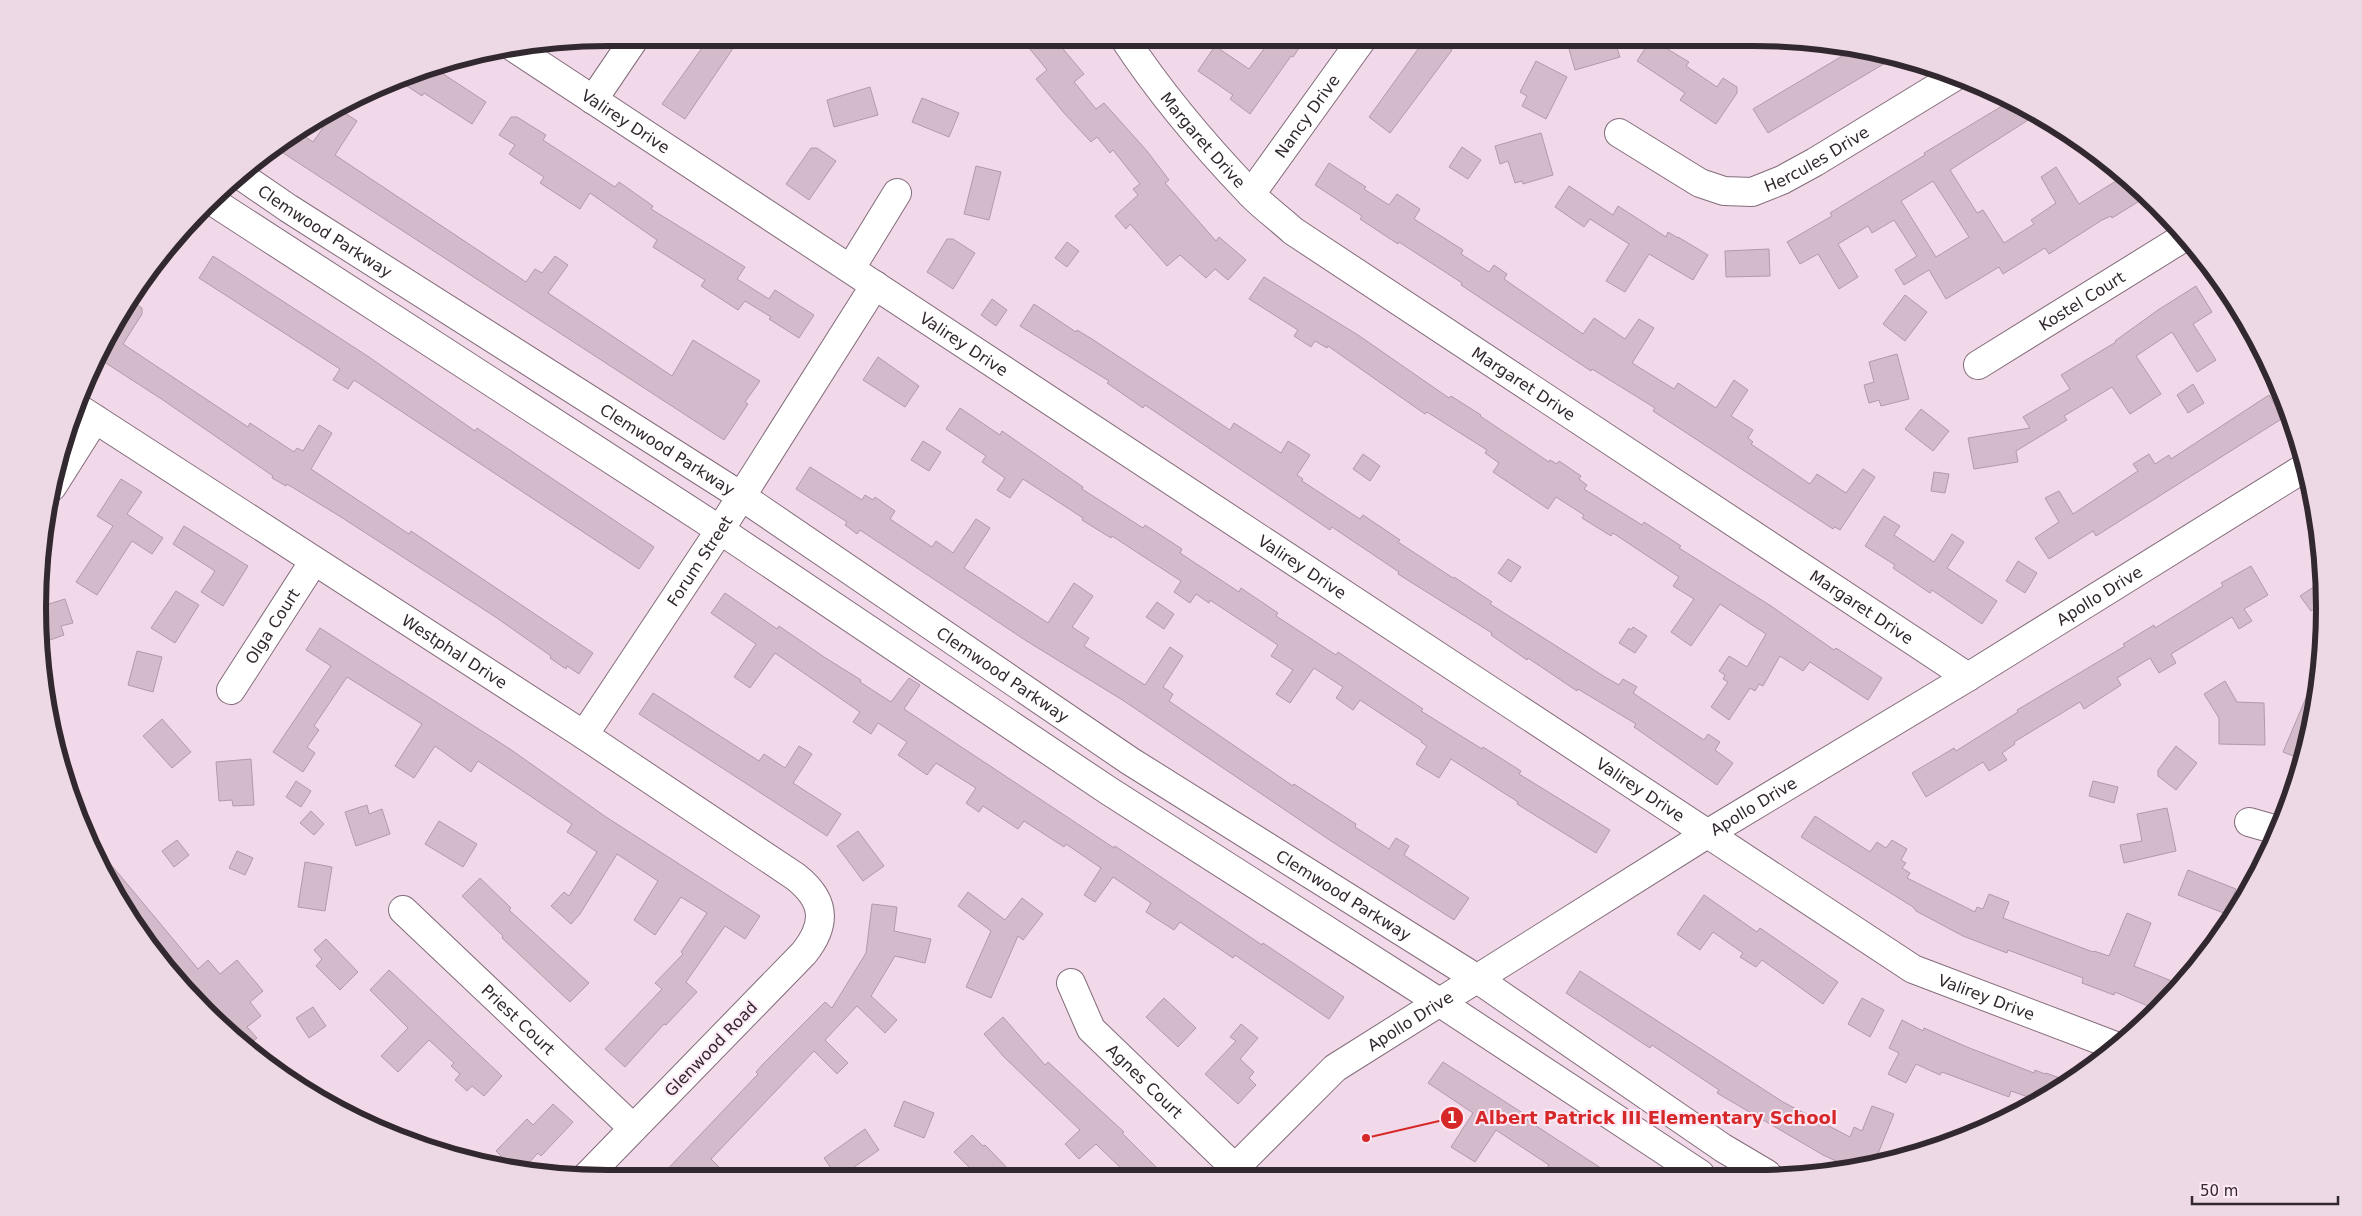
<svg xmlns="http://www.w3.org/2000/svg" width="2362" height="1216" viewBox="0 0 2362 1216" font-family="'DejaVu Sans',sans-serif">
  <rect width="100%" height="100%" fill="#f2d9ea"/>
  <g fill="#d3bbcb" stroke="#b29aaa" fill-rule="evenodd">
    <polygon points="709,38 740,38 685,119 662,104"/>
    <polygon points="1021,38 1054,38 1084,74 1074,82 1096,109 1104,103 1147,151 1169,180 1165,183 1216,241 1219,237 1246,260 1228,280 1215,269 1206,278 1180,255 1167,266 1130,224 1126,229 1115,216 1138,195 1133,189 1140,184 1113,150 1110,153 1097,137 1091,142 1064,113 1036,79 1047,70"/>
    <polygon points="1272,38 1306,38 1293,57 1291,56 1250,114 1230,99 1233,95 1198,71 1215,46 1249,69"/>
    <polygon points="1426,38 1436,38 1452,50 1390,133 1369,117"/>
    <polygon points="1578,38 1614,39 1620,57 1575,70 1567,42"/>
    <polygon points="1651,39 1689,62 1686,66 1717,87 1723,78 1737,87 1737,93 1716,124 1680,100 1685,93 1637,61"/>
    <polygon points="1854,49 1897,56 1768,133 1753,109"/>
    <polygon points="1536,61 1567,77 1546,119 1522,106 1527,96 1520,92"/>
    <polygon points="431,66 486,102 472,124 424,93 422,96 398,80"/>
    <polygon points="870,87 878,115 834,127 827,100"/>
    <polygon points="922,98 959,113 949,137 912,122"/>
    <path d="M2012 100 2036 115 1950 170 1977 213 1983 210 2004 243 2034 224 2031 220 2056 203 2041 177 2056 167 2079 204 2124 176 2131 183 2141 200 2112 218 2111 216 2102 220 2049 254 2045 248 2003 274 1999 267 1946 299 1929 270 1904 285 1895 270 1917 256 1894 220 1872 233 1868 226 1838 244 1858 277 1839 289 1818 254 1800 264 1787 242 1832 216 1830 213 1925 155 1924 153ZM1933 181 1969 237 1936 257 1901 201Z"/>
    <polygon points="337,108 357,121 335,155 526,282 535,269 542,273 555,256 568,265 548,293 672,376 693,340 760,381 745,402 748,404 724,440 274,147 297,131 313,142"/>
    <polygon points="511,117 517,117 546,135 543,140 615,187 619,182 653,206 651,209 745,267 737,279 769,299 775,290 814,315 799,338 769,319 771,317 745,301 738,310 701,286 705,280 653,247 657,240 590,193 580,209 540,183 544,177 509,154 515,145 499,135"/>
    <polygon points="1541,133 1553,175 1523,184 1522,181 1515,183 1508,161 1500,164 1495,146"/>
    <polygon points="1462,147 1481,160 1468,179 1449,167"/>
    <polygon points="811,148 817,148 836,161 809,200 786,184"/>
    <polygon points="1329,163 1366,187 1364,189 1389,205 1397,194 1420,209 1414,219 1463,250 1461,254 1489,272 1494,265 1507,274 1504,279 1583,334 1594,318 1625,339 1639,319 1654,328 1632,363 1674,389 1678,383 1716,408 1734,380 1748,390 1731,416 1753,430 1748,438 1753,442 1751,444 1810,484 1817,474 1846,493 1863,469 1875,477 1840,530 1835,527 1833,529 1653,411 1655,408 1592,369 1591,371 1491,305 1461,285 1462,283 1399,242 1398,244 1360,219 1362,216 1315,185"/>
    <polygon points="976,166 1001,172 989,220 964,214"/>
    <polygon points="1569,186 1613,215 1618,206 1666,237 1668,232 1678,238 1678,237 1708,255 1693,280 1649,254 1625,292 1606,281 1629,244 1590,219 1584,227 1555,207"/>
    <polygon points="947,239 953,239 975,253 953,289 927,272"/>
    <polygon points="1067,242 1079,251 1067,267 1055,258"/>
    <polygon points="1769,249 1770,276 1726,277 1725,251"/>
    <polygon points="213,256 369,357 475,431 477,428 654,547 639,569 354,380 348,389 333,380 340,369 199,278"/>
    <polygon points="1264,277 1358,335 1449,398 1451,396 1481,415 1480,416 1549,462 1550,460 1557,464 1559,461 1581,476 1579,479 1587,485 1584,489 1642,525 1644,522 1681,546 1679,548 1771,606 1834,650 1836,648 1882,678 1868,700 1810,662 1803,671 1780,656 1763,686 1759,684 1755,691 1750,688 1729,720 1711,707 1728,682 1723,679 1725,675 1719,671 1729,656 1747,667 1766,634 1720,604 1691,646 1671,632 1694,599 1673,586 1679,577 1613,533 1611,536 1582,518 1584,515 1556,497 1548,509 1493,472 1499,463 1485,453 1487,450 1427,412 1425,414 1328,346 1327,348 1315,341 1311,347 1294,336 1298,330 1249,299"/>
    <polygon points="2196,286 2212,312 2193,324 2216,360 2197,372 2172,332 2136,356 2161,394 2130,414 2112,387 2064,416 2067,420 2016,451 2018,462 1974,469 1968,438 2030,428 2023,417 2070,389 2061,375 2116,342 2115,341 2158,310"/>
    <polygon points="1905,295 1927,312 1905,341 1883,324"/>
    <polygon points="992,299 1007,310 996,326 981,315"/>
    <polygon points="133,302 142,308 142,314 123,344 248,427 250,423 294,452 297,448 303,451 319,425 332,433 311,469 409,534 411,531 593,653 579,674 567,666 566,669 550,658 551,656 494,616 341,517 287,484 286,486 272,478 273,476 163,400 98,358 116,324 118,325"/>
    <polygon points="1034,304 1076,332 1077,330 1092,339 1230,430 1234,423 1281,453 1288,441 1310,455 1297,475 1303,479 1302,481 1360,519 1363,515 1400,540 1398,542 1453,578 1454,577 1492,602 1490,604 1605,677 1619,685 1623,679 1637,687 1633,693 1704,740 1708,734 1720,742 1715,750 1733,763 1717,785 1634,727 1636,724 1578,689 1577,691 1528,658 1527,660 1491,635 1492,633 1398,574 1399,572 1332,527 1330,530 1145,405 1143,408 1107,383 1109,381 1020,326"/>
    <polygon points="1897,354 1909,399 1881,406 1879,400 1869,403 1864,385 1874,382 1869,362"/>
    <polygon points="878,357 919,386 905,407 863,380"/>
    <polygon points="2193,384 2204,403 2188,413 2177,395"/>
    <polygon points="2269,395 2283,418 2096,536 2093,531 2049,559 2035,538 2059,522 2045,498 2059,491 2073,514 2138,471 2133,464 2149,454 2155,464 2169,455 2171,459"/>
    <polygon points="960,408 1000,435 1002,431 1083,487 1082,489 1143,528 1145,525 1182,549 1180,553 1239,592 1241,588 1278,613 1276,616 1336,655 1338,652 1423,709 1421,711 1482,749 1483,747 1521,771 1519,774 1610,830 1596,853 1517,804 1518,802 1451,759 1439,778 1416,764 1427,746 1421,742 1422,741 1360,700 1353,710 1336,698 1343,687 1314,668 1290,703 1276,694 1293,670 1271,656 1278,645 1210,600 1209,603 1196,594 1190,603 1174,592 1181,581 1112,536 1111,538 1082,520 1083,518 1023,479 1010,498 997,490 1005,478 982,462 986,456 946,429"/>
    <polygon points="1921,409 1949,431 1933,451 1905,429"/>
    <polygon points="923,441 941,452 929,471 911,460"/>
    <polygon points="1363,454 1380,466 1370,481 1353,469"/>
    <polygon points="810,467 862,500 865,495 873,500 875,497 895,511 890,519 932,547 936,541 953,553 976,519 990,528 964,568 1048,623 1074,583 1093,596 1072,627 1089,638 1084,646 1145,685 1170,647 1183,656 1163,687 1173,694 1169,701 1293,786 1294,784 1356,824 1355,827 1389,849 1396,838 1409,846 1404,855 1469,898 1454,920 1331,841 1124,701 1025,640 860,530 857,534 845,525 847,522 796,489"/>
    <polygon points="1934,472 1949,474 1945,493 1931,491"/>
    <polygon points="121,479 142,492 127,514 163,538 152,554 132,541 97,595 76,582 113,526 97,516"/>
    <polygon points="1884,516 1900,526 1894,535 1934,562 1952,534 1964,542 1947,568 1997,601 1982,624 1932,590 1930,593 1893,568 1895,565 1865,546"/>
    <polygon points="184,526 248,566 223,606 201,592 215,571 173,544"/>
    <polygon points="1508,559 1521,567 1511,582 1498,573"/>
    <polygon points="2018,561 2037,573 2025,593 2006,581"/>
    <polygon points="2251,566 2268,595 2244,609 2252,621 2239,629 2232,617 2171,654 2176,663 2159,673 2150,658 2117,678 2121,685 2084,709 2080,702 2014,742 2015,744 2002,753 2007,760 1989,771 1983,762 1926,797 1912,773 1954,748 1956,751 2018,712 2017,710 2125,646 2123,644 2154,625 2155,628 2223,586 2221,583"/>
    <polygon points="2321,582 2322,603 2311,611 2300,596"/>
    <polygon points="176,591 199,605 175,643 151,628"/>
    <polygon points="725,593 777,629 779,626 824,657 861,680 860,682 891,702 909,678 920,685 904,709 1114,848 1115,846 1262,945 1263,943 1344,997 1329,1019 1235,955 1233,958 1180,922 1174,930 1146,912 1151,903 1113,877 1095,902 1084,895 1101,868 1066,844 1064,847 1024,821 1018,829 983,806 979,812 966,803 976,788 936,763 927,775 898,755 907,742 878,723 871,734 853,722 860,712 775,653 750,688 734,677 756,644 711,613"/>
    <polygon points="65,599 73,623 61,626 64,635 50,640 47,631 39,633 39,607"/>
    <polygon points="1157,602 1174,614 1164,629 1146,617"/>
    <polygon points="1633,627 1647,636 1635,653 1619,643 1629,628 1631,630"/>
    <polygon points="320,628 510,749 606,817 760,916 745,939 725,926 686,982 697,992 666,1025 664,1024 625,1067 605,1049 662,989 655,983 683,954 681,952 707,913 681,897 655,935 634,920 658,881 617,854 580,914 571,924 551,906 564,892 569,896 597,852 567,832 572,824 478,761 471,772 435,746 414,778 395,766 422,724 347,677 314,726 319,730 307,747 315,753 303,772 273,752 331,666 306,650"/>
    <polygon points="137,651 162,657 153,692 128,685"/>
    <polygon points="2225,681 2237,702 2264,703 2265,745 2219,744 2219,718 2204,694"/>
    <polygon points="653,693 759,761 764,754 785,768 799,746 812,754 793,783 841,814 827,836 639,714"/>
    <polygon points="2308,693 2315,695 2303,760 2283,752"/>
    <polygon points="162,719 191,752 172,768 143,736"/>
    <polygon points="2176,746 2197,763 2176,790 2158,776 2158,770"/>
    <polygon points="251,759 254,805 233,806 232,800 219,801 216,762"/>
    <polygon points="296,781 311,791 301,807 286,797"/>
    <polygon points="2093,781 2118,787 2114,803 2089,796"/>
    <polygon points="367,805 369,814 382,809 390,834 356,846 345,812"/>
    <polygon points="2167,808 2176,851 2124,863 2120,845 2142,841 2137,814"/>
    <polygon points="311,811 324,824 314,835 300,823"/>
    <polygon points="1815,816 1870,852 1877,842 1886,848 1892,840 1907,849 1901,860 1906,863 1902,868 1910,873 1907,878 1975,912 1977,907 1983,909 1989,894 2009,902 2003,918 2093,952 2094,951 2109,956 2127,913 2151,923 2134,966 2182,985 2155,1009 2115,992 2114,995 2082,983 2083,978 2008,950 2007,953 1963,936 1916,911 1913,907 1801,837"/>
    <polygon points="439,821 477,844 463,867 425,844"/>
    <polygon points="858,831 884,866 863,881 837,846"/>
    <polygon points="177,840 189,855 174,867 162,851"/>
    <polygon points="237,851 253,858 245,875 229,868"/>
    <polygon points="103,855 198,969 208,960 220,974 237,960 263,991 250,1002 261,1016 247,1027 257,1038 246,1047 204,1011 134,925 96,860"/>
    <polygon points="305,862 332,867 325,911 298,907"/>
    <polygon points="2188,870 2236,889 2226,914 2178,895"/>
    <polygon points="480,878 511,908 509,910 589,983 570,1002 502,938 503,936 462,896"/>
    <polygon points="968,892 1005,920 1022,898 1043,914 1023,940 1018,936 991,998 966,987 991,931 958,906"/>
    <polygon points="1704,895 1757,932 1760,928 1838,982 1823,1004 1762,960 1756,967 1740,957 1743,953 1713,932 1700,950 1677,934"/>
    <polygon points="872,904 897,907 894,931 931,939 925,963 895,956 871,996 897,1020 885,1033 857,1006 825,1040 848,1063 837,1074 814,1051 711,1159 719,1167 710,1177 660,1177 758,1074 756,1072 764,1063 825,1002 832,1008 866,953"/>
    <polygon points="326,939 358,972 340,990 316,966 322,959 314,950"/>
    <polygon points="389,970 502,1076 484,1096 472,1086 467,1091 455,1080 460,1074 451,1066 454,1063 429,1040 398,1072 381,1056 408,1028 370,990"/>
    <polygon points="1580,971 1783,1102 1850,1137 1854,1127 1862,1131 1872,1106 1894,1114 1875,1161 1851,1168 1823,1155 1717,1093 1719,1090 1652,1045 1650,1048 1566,993"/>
    <polygon points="1164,998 1196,1028 1178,1047 1146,1017"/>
    <polygon points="1862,998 1884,1010 1870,1037 1848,1024"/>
    <polygon points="313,1007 326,1026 309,1038 296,1018"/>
    <polygon points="1003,1017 1045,1065 1048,1062 1124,1132 1122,1133 1165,1176 1129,1176 1096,1144 1079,1159 1065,1144 1080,1130 1004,1057 984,1034"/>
    <polygon points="1902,1020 1923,1031 1924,1028 1967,1047 2034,1073 2035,1070 2045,1074 2046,1073 2071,1082 2037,1100 2011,1091 2009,1097 1942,1072 1940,1075 1916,1064 1906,1083 1888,1074 1899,1053 1889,1048"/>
    <polygon points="1241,1024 1258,1038 1240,1059 1254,1072 1249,1078 1256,1085 1238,1104 1205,1074 1236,1041 1230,1037"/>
    <polygon points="1443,1062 1529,1117 1527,1120 1610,1174 1543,1174 1549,1165 1496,1130 1475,1162 1451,1147 1473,1113 1428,1083"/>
    <polygon points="904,1101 934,1113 924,1138 894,1126"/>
    <polygon points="553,1104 573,1122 541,1156 538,1153 523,1169 493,1164 501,1156 496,1151 527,1119 533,1125"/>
    <polygon points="865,1129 879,1150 841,1176 837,1177 824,1158"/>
    <polygon points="972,1135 983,1146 985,1145 1015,1176 978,1176 954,1152"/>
  </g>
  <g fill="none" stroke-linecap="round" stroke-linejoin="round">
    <g stroke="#836c7b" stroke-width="30">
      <g id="minor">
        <path id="s1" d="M1124 38C1160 93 1205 146 1250 193 1263 207 1279 218 1293 231L1968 677"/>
        <path id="s2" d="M513 47 1913 969 2113 1045"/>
        <polyline points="593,100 635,38"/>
        <path id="s3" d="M1619 133 1700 183 1724 191 1752 192 1782 180 1815 162 1954 77"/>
        <path id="s4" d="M240 175 288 208 741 496 1130 761 1476 978 1723 1148 1767 1174"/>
        <path id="s5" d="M1251 194 1363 38"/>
        <polyline points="212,201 720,530 1109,791 1439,1002 1700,1174"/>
        <polyline points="851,268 897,193"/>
        <path id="s6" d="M1978 365 2186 236"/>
        <path id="s7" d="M75 406 584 735 796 877C826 901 827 924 804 953L586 1177"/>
        <polyline points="52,487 95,419"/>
        <path id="s8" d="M231 690 314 561"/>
        <path id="s9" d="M584 735 720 530 875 285"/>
        <polyline points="2249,822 2277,830"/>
        <path id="s10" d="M403 910 633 1128"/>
        <path id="s11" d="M1071 983 1091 1029 1235 1168"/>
        <path id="s12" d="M1228 1175 1335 1068 1707 834 1968 677 2304 468"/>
      </g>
    </g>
    <use href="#minor" stroke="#fff" stroke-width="28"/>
  </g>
  <g text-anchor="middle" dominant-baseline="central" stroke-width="4" stroke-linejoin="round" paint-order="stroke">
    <g font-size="16" fill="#32282f" stroke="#fde8f5">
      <text stroke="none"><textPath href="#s5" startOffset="96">Nancy Drive</textPath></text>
      <text stroke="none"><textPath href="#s2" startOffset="135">Valirey Drive</textPath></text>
      <text stroke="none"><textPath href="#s1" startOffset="129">Margaret Drive</textPath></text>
      <text stroke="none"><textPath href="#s3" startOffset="221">Hercules Drive</textPath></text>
      <text stroke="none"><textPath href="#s4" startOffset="102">Clemwood Parkway</textPath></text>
      <text stroke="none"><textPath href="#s6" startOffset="122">Kostel Court</textPath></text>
      <text stroke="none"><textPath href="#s2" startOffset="540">Valirey Drive</textPath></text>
      <text stroke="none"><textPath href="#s1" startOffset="534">Margaret Drive</textPath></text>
      <text stroke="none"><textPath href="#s4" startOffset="508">Clemwood Parkway</textPath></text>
      <text stroke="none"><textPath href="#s9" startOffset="209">Forum Street</textPath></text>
      <text stroke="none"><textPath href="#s2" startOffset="945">Valirey Drive</textPath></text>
      <text stroke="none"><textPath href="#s12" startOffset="1050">Apollo Drive</textPath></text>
      <text stroke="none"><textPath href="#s1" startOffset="939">Margaret Drive</textPath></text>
      <text stroke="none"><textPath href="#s8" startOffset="76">Olga Court</textPath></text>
      <text stroke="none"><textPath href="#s7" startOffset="452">Westphal Drive</textPath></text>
      <text stroke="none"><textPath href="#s4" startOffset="912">Clemwood Parkway</textPath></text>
      <text stroke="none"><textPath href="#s2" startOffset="1350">Valirey Drive</textPath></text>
      <text stroke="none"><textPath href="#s12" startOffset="645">Apollo Drive</textPath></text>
      <text stroke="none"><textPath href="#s4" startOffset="1318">Clemwood Parkway</textPath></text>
      <text stroke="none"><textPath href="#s2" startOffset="1755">Valirey Drive</textPath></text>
      <text stroke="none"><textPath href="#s10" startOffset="159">Priest Court</textPath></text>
      <text stroke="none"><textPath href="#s12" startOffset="240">Apollo Drive</textPath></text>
      <text transform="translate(711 1049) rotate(-46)">Glenwood Road</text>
      <text stroke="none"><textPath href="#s11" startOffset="125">Agnes Court</textPath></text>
    </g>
  </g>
  <path d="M0 0H2362V1216H0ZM608 46H1754A562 562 0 0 1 2316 608V608A562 562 0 0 1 1754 1170H608A562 562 0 0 1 46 608V608A562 562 0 0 1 608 46Z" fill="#edd9e5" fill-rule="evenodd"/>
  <path fill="none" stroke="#32282f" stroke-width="6" d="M608 46H1754A562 562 0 0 1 2316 608V608A562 562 0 0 1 1754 1170H608A562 562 0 0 1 46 608V608A562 562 0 0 1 608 46Z"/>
  <path fill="none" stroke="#d62828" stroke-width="2" d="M1366 1138L1452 1118"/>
  <g fill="#d62828" stroke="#fde8f5" stroke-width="2">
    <circle cx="1366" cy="1138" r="5"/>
    <circle cx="1452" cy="1118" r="12"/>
  </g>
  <g font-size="15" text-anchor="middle" font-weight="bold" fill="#fff">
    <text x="1452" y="1123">1</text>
  </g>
  <g font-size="18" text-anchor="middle" font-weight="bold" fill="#d62828" stroke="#fde8f5" stroke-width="4" stroke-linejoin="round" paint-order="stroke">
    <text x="1656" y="1124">Albert Patrick III Elementary School</text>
  </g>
  <path d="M2192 1196v8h146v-8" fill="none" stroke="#32282f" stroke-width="2.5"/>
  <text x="2200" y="1196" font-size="15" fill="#32282f" stroke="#fde8f5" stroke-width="4" paint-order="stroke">50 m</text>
</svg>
